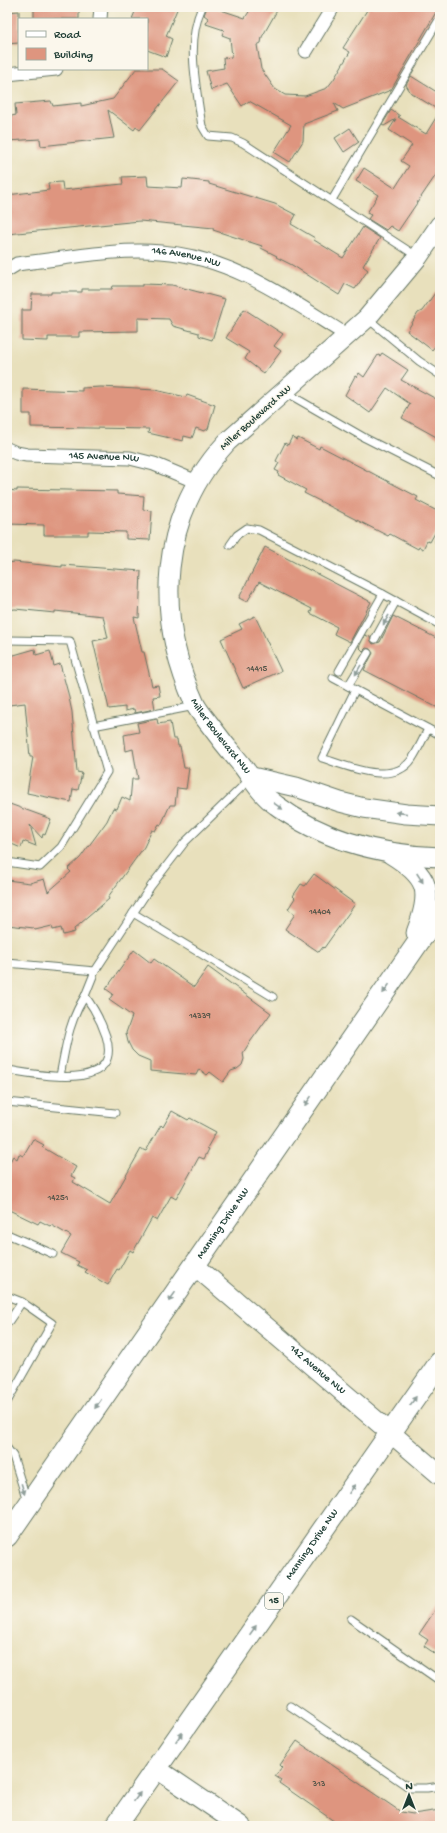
<svg xmlns="http://www.w3.org/2000/svg" width="447" height="1833" viewBox="0 0 447 1833" font-family="'Gochi Hand',sans-serif">
  <rect width="100%" height="100%" fill="#fbf7ec"/>
  <filter id="ink" filterUnits="userSpaceOnUse"><feTurbulence type="fractalNoise" baseFrequency=".025" numOctaves="2"/><feDisplacementMap in="SourceGraphic" scale="8" xChannelSelector="R" yChannelSelector="G"/><feConvolveMatrix kernelMatrix="1 2 1 2 8 2 1 2 1" color-interpolation-filters="sRGB"/></filter>
  <filter id="wash" filterUnits="userSpaceOnUse"><feTurbulence type="fractalNoise" baseFrequency=".012" numOctaves="4" result="noise"/><feDisplacementMap in="SourceGraphic" scale="16" xChannelSelector="R" yChannelSelector="G"/><feGaussianBlur stdDeviation="0.9" result="paint"/><feColorMatrix in="noise" values="0 0 0 0 0 0 0 0 0 0 0 0 0 0 0 0 0 1.4 0 .05"/><feComposite in="paint" operator="in"/></filter>
  <g filter="url(#wash)">
    <rect width="100%" height="100%" fill="#e8e0bc"/>
    <g id="blocks">
      <g fill="#de957f">
        <rect x="34" y="7" width="45" height="12"/>
        <polygon points="137,7 178,7 166,36 172,39 166,57 147,50 147,19 132,19"/>
        <polygon points="207,7 212,7 245,18 252,7 279,7 262,37 261,43 257,45 261,69 275,89 285,95 305,96 327,88 334,79 350,52 343,48 369,7 439,7 391,90 343,109 334,103 338,111 304,124 303,141 290,162 274,152 291,125 249,101 242,106 227,84 211,90 206,71 224,68 223,58 232,57 230,38 222,35 224,30 206,24 208,18 204,15"/>
        <polygon points="19,11 19,43 7,44 7,12"/>
        <polygon points="136,69 162,69 179,81 140,130 136,127 134,130 108,110 114,138 41,146 40,139 7,141 7,117 16,115 15,104 51,101 53,106 81,103 81,106 113,99"/>
        <polygon points="411,76 440,94 440,169 398,231 390,226 386,230 368,219 371,215 367,213 378,195 356,181 364,168 395,188 409,166 401,161 412,145 389,130 396,119 384,126 382,125 391,110 400,116 398,117 426,134 440,111 411,93 406,85"/>
        <polygon points="350,128 359,142 344,152 335,138"/>
        <polygon points="147,176 148,186 182,188 183,179 209,182 209,184 275,204 296,215 291,224 315,238 314,240 343,258 363,227 380,238 363,266 368,270 355,289 345,284 339,295 292,265 276,257 277,256 261,248 262,246 213,230 214,228 140,221 7,234 7,195 49,190 48,183 62,182 63,190 123,184 122,177"/>
        <polygon points="143,284 172,285 225,299 212,340 199,336 199,333 173,326 169,319 138,318 138,331 79,332 79,337 48,337 48,341 22,340 22,310 31,310 32,294 51,294 51,292 82,292 82,289 112,289 113,286 143,286"/>
        <polygon points="440,286 440,340 432,350 407,331 418,313 422,311"/>
        <polygon points="244,309 283,334 274,346 281,351 264,374 245,359 249,352 226,338"/>
        <polygon points="382,353 408,370 401,380 440,401 440,439 402,418 410,404 387,388 370,413 345,395 355,376 357,377 359,373 364,377 378,355 380,356"/>
        <polygon points="101,387 155,390 186,397 187,395 215,405 208,429 204,431 196,428 192,438 184,436 183,441 148,433 149,429 31,427 31,414 23,414 23,389 82,391 82,388"/>
        <polygon points="292,437 297,440 298,438 319,449 320,446 418,497 416,500 437,511 436,513 440,515 440,524 430,542 427,541 423,549 419,547 418,549 390,534 388,536 304,493 306,490 278,475 279,472 275,470 279,463 276,461 285,443 288,445"/>
        <polygon points="17,489 117,491 117,494 144,496 143,510 152,511 150,540 126,539 126,532 88,531 88,535 44,535 44,525 7,524 7,490 17,491"/>
        <polygon points="265,547 371,602 350,642 334,634 337,627 310,613 312,609 259,582 247,602 239,598"/>
        <polygon points="14,562 62,567 62,565 141,571 139,618 134,617 142,652 144,652 152,686 158,685 160,696 153,697 155,709 135,713 134,709 125,711 125,707 109,709 93,641 108,638 103,616 55,611 55,613 15,609 7,610 7,563"/>
        <polygon points="255,616 281,671 243,688 221,639 242,629 239,624"/>
        <polygon points="393,616 440,640 440,709 364,670 373,653 370,649 366,648 363,651 359,647 365,635 370,637 371,641 373,644 380,642"/>
        <polygon points="35,649 36,655 50,651 54,666 60,664 68,693 72,712 77,772 82,773 78,790 73,789 71,802 27,793 33,757 30,757 25,703 9,705 7,698 7,657"/>
        <polygon points="157,719 158,724 170,722 173,739 177,739 178,746 180,746 184,768 189,768 186,789 177,788 175,805 170,805 161,825 159,824 155,831 152,830 144,847 108,897 109,899 74,929 75,932 63,935 61,928 53,930 52,926 35,930 34,928 7,925 7,880 30,883 44,879 48,892 71,872 68,869 80,858 107,821 113,808 117,809 122,797 130,801 132,779 138,779 133,749 126,751 124,735 139,732 137,723"/>
        <polygon points="7,803 51,819 45,835 43,834 42,838 30,825 36,846 23,841 21,848 7,842"/>
        <polygon points="314,874 355,904 324,948 323,947 319,952 285,929 295,914 288,909 295,898 293,896 301,884 305,886"/>
        <polygon points="134,950 151,963 154,959 194,987 208,967 271,1013 248,1045 243,1053 244,1059 242,1065 237,1069 231,1071 223,1082 210,1072 207,1075 199,1069 196,1075 150,1071 150,1061 138,1056 132,1050 128,1042 126,1033 132,1016 109,1000 113,994 106,989"/>
        <polygon points="172,1111 188,1120 190,1118 216,1132 207,1148 209,1149 204,1159 199,1157 176,1199 171,1196 157,1221 152,1218 133,1252 130,1250 119,1270 117,1269 108,1285 85,1272 87,1270 77,1265 79,1262 61,1253 71,1236 51,1225 50,1226 40,1221 38,1224 7,1209 7,1167 13,1156 17,1159 19,1154 23,1156 33,1139 44,1145 42,1147 76,1167 71,1176 75,1178 73,1182 110,1204 141,1149 146,1151 161,1125 163,1127"/>
        <polygon points="440,1603 440,1657 424,1646 428,1640 419,1634"/>
        <polygon points="297,1741 401,1812 413,1814 440,1810 440,1826 341,1826 279,1783 281,1780 275,1776 282,1767 280,1765"/>
      </g>
    </g>
  </g>
  <g filter="url(#ink)">
    <use href="#blocks" fill-opacity="0" stroke="#657664" stroke-width="1"/>
    <g fill="none" stroke-linecap="round" stroke-linejoin="round">
      <g stroke="#657664" stroke-width="9">
        <g id="lane">
          <path d="M202 7C186 42 196 83 201 120L202 126 208 136 232 138 243 143 418 257"/>
          <polyline points="332,200 440,18"/>
          <polyline points="367,318 419,361 440,375"/>
          <polyline points="285,392 365,438 440,476"/>
          <polyline points="439,541 440,539"/>
          <polyline points="230,545 237,535 247,528 259,530 383,594"/>
          <polyline points="375,639 396,601"/>
          <polyline points="7,640 70,641 107,772 61,847 40,867 7,862"/>
          <polyline points="339,671 383,594 440,625"/>
          <polyline points="333,678 440,735"/>
          <polyline points="348,686 368,653"/>
          <path d="M355 690 322 758C347 766 393 787 412 759 418 750 423 739 428 729"/>
          <polyline points="93,726 195,706"/>
          <polyline points="133,913 273,997"/>
          <polyline points="7,963 95,971"/>
          <path d="M7 1070C37 1074 124 1094 106 1036 101 1021 94 1008 85 996L95 971 151 886 185 842 251 778"/>
          <path d="M60 1076C66 1046 68 1023 85 996"/>
          <polyline points="7,1102 115,1113"/>
          <polyline points="7,1234 53,1254"/>
          <polyline points="7,1296 22,1302"/>
          <polyline points="7,1324 22,1302 52,1323 7,1402"/>
          <polyline points="7,1448 13,1456 27,1501"/>
          <polyline points="351,1619 440,1681"/>
          <polyline points="290,1706 410,1788 427,1788 440,1786"/>
        </g>
      </g>
      <g stroke="#657664" stroke-width="15">
        <g id="street">
          <polyline points="100,19 101,7"/>
          <polyline points="306,51 333,7"/>
          <polyline points="7,74 56,69"/>
          <path id="s1" d="M7 270 17 264 24 263C69 258 116 248 161 252 232 257 290 300 348 336"/>
          <path id="s2" d="M7 449 16 453 27 455 130 458 154 464 197 482"/>
        </g>
      </g>
      <g stroke="#657664" stroke-width="21">
        <g id="secondary">
          <path id="s3" d="M440 225 418 257 367 318 227 442C159 516 154 615 195 704 198 710 203 716 207 721 218 736 229 750 241 764 252 778 261 795 276 805 324 841 381 855 440 857"/>
          <polyline points="252,777 296,787 340,802 364,808 406,814 440,816"/>
          <path id="s4" d="M194 1265 440 1475"/>
          <polyline points="157,1769 241,1826"/>
        </g>
      </g>
      <g stroke="#657664" stroke-width="23">
        <g id="primary">
          <path d="M391 853C430 877 433 891 417 933"/>
          <path id="s5" d="M7 1536 440 911"/>
          <path id="s6" d="M116 1826 440 1362"/>
        </g>
      </g>
      <use href="#lane" stroke="#fff" stroke-width="7"/>
      <use href="#street" stroke="#fff" stroke-width="13"/>
      <use href="#secondary" stroke="#fff" stroke-width="19"/>
      <use href="#primary" stroke="#fff" stroke-width="21"/>
    </g>
    <defs><path id="oneway-solid" d="M-6-.8H1V-3.2L6.5 0L1 3.2V.8H-6Z"/></defs>
    <g fill="#8f9e9a">
      <use href="#oneway-solid" transform="translate(386 620) rotate(120)"/>
      <use href="#oneway-solid" transform="translate(358 670) rotate(120)"/>
      <use href="#oneway-solid" transform="translate(278 806) rotate(35)"/>
      <use href="#oneway-solid" transform="translate(401 813) rotate(-174)"/>
      <use href="#oneway-solid" transform="translate(420 878) rotate(57)"/>
      <use href="#oneway-solid" transform="translate(386 989) rotate(125)"/>
      <use href="#oneway-solid" transform="translate(308 1101) rotate(125)"/>
      <use href="#oneway-solid" transform="translate(172 1297) rotate(125)"/>
      <use href="#oneway-solid" transform="translate(413 1401) rotate(-55)"/>
      <use href="#oneway-solid" transform="translate(98 1404) rotate(125)"/>
      <use href="#oneway-solid" transform="translate(23 1489) rotate(73)"/>
      <use href="#oneway-solid" transform="translate(352 1489) rotate(-55)"/>
      <use href="#oneway-solid" transform="translate(253 1630) rotate(-55)"/>
      <use href="#oneway-solid" transform="translate(179 1737) rotate(-55)"/>
      <use href="#oneway-solid" transform="translate(137 1797) rotate(-55)"/>
    </g>
  </g>
  <g text-anchor="middle" dominant-baseline="central" stroke-width="3" stroke-linejoin="round" paint-order="stroke">
    <g font-size="9" fill="#4f5347">
      <text x="257" y="669">14415</text>
      <text x="320" y="912">14404</text>
      <text x="200" y="1016">14339</text>
      <text x="58" y="1198">14251</text>
      <text x="319" y="1784">313</text>
    </g>
    <rect fill="#fbf7ec" stroke="#61756b" stroke-width="1" x="265" y="1593" width="18" height="16" rx="3"/>
    <g font-size="10" font-weight="bold" fill="#1f3d34">
      <text x="274" y="1601">15</text>
    </g>
    <g font-size="11" fill="#1f3d34" stroke="#fbf7ec">
      <text stroke="none"><textPath href="#s1" startOffset="182">146 Avenue NW</textPath></text>
      <text transform="translate(256 418) rotate(-42)">Miller Boulevard NW</text>
      <text stroke="none"><textPath href="#s2" startOffset="98">145 Avenue NW</textPath></text>
      <text stroke="none"><textPath href="#s3" startOffset="627">Miller Boulevard NW</textPath></text>
      <text stroke="none"><textPath href="#s5" startOffset="380">Manning Drive NW</textPath></text>
      <text stroke="none"><textPath href="#s4" startOffset="162">142 Avenue NW</textPath></text>
      <text stroke="none"><textPath href="#s6" startOffset="343">Manning Drive NW</textPath></text>
    </g>
  </g>
  <rect width="447" height="1833" fill="none" stroke="#fbf7ec" stroke-width="24"/>
  <rect x="18" y="18" width="130" height="52" fill="#fbf7ec" stroke="#a3ada2"/>
  <rect x="26" y="31" width="20" height="6" fill="#ffffff" stroke="#a3ada2"/>
  <text x="54" y="38" font-size="12" fill="#1f3d34">Road</text>
  <rect x="26" y="48" width="20" height="12" fill="#de957f" stroke="#a3ada2"/>
  <text x="54" y="58" font-size="12" fill="#1f3d34">Building</text>
  <g transform="translate(409 1795)" stroke="#fbf7ec" stroke-width="3" paint-order="stroke">
  <path d="M0-3L7 15L0 10L-7 15Z" fill="#1f3d34"/>
  <text y="-6" font-size="11" font-weight="bold" text-anchor="middle" fill="#1f3d34">N</text>
  </g>
</svg>
